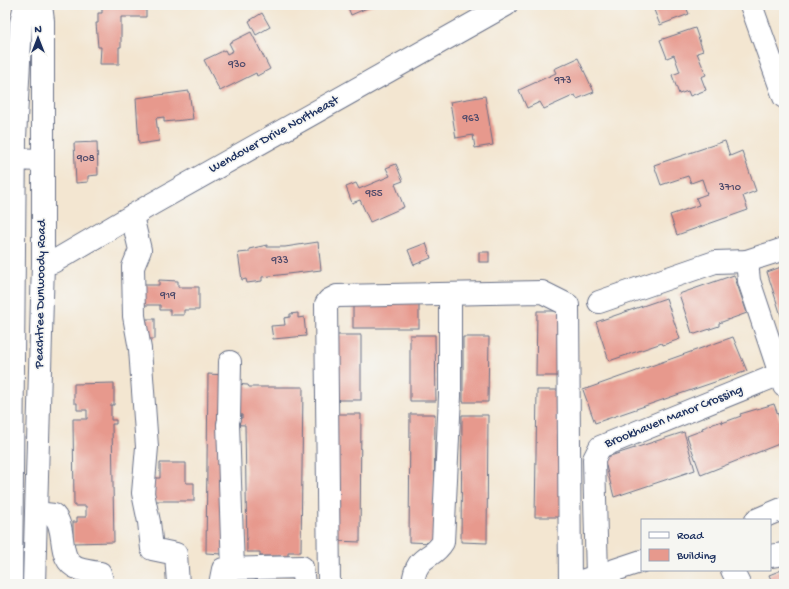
<svg xmlns="http://www.w3.org/2000/svg" width="789" height="589" viewBox="0 0 789 589" font-family="'Gochi Hand',sans-serif">
  <rect width="100%" height="100%" fill="#f6f6f2"/>
  <filter id="ink" filterUnits="userSpaceOnUse"><feTurbulence type="fractalNoise" baseFrequency=".025" numOctaves="2"/><feDisplacementMap in="SourceGraphic" scale="8" xChannelSelector="R" yChannelSelector="G"/><feConvolveMatrix kernelMatrix="1 2 1 2 8 2 1 2 1" color-interpolation-filters="sRGB"/></filter>
  <filter id="wash" filterUnits="userSpaceOnUse"><feTurbulence type="fractalNoise" baseFrequency=".012" numOctaves="4" result="noise"/><feDisplacementMap in="SourceGraphic" scale="16" xChannelSelector="R" yChannelSelector="G"/><feGaussianBlur stdDeviation="0.9" result="paint"/><feColorMatrix in="noise" values="0 0 0 0 0 0 0 0 0 0 0 0 0 0 0 0 0 1.4 0 .05"/><feComposite in="paint" operator="in"/></filter>
  <g filter="url(#wash)">
    <rect width="100%" height="100%" fill="#f3e6d1"/>
    <g id="blocks">
      <g fill="#e7998d">
        <polygon points="102,5 146,5 146,17 121,17 121,47 119,47 119,64 100,64 101,47 98,47 96,23 98,23 98,13 102,13"/>
        <polygon points="347,5 374,5 351,15"/>
        <polygon points="652,5 685,5 689,14 660,25"/>
        <polygon points="262,13 270,27 256,35 249,21"/>
        <polygon points="695,28 703,51 697,53 706,75 701,77 706,90 690,96 688,91 679,94 672,75 680,72 674,55 667,58 660,40"/>
        <polygon points="251,32 270,69 257,76 256,73 220,91 204,60 225,50 227,54 233,51 229,43"/>
        <polygon points="578,58 594,92 577,99 575,95 544,109 540,102 527,108 519,90 556,73 554,69"/>
        <polygon points="189,91 193,119 164,122 164,117 156,118 159,141 139,144 136,98"/>
        <polygon points="485,96 493,145 475,148 473,135 456,138 450,102"/>
        <polygon points="725,141 730,156 742,151 756,191 743,196 748,210 677,235 670,215 699,205 696,198 707,194 702,179 691,183 688,176 661,185 654,165"/>
        <polygon points="97,142 98,175 88,176 88,182 76,183 74,143"/>
        <polygon points="396,164 403,181 395,184 404,207 370,222 360,200 352,203 346,187 356,183 359,189 390,176 386,168"/>
        <polygon points="318,242 321,270 262,277 262,281 247,283 246,279 242,280 238,253 249,252 249,249 267,245 267,247 285,247"/>
        <polygon points="426,243 431,258 414,265 408,250"/>
        <rect x="479" y="252" width="10" height="10"/>
        <polygon points="784,266 784,325 767,272"/>
        <polygon points="734,275 747,313 719,323 719,326 695,334 692,333 679,294"/>
        <polygon points="159,280 178,281 178,287 199,287 199,310 184,310 184,315 170,315 170,310 160,310 160,305 138,305 138,285 159,285"/>
        <polygon points="666,298 680,339 663,345 662,343 609,361 596,322"/>
        <rect x="353" y="303" width="66" height="25"/>
        <polygon points="537,311 563,311 562,376 536,376"/>
        <polygon points="298,313 298,318 304,317 306,336 273,339 271,326 285,325 284,318 290,317 290,314"/>
        <rect x="142" y="319" width="13" height="20"/>
        <rect x="336" y="335" width="25" height="65"/>
        <polygon points="410,335 435,335 436,401 410,401"/>
        <polygon points="463,337 489,337 488,402 463,402"/>
        <polygon points="733,337 747,371 595,423 583,390"/>
        <polygon points="208,374 225,375 225,418 242,418 242,415 233,414 233,384 248,385 249,387 303,387 301,552 288,552 288,556 260,556 260,552 247,552 245,425 225,424 224,549 221,554 206,553"/>
        <polygon points="114,383 114,405 111,405 111,420 116,420 116,424 112,424 114,542 73,543 73,522 77,522 77,517 86,517 86,506 74,506 73,419 87,419 87,410 77,410 77,403 74,403 74,384"/>
        <polygon points="537,390 562,390 561,517 535,517"/>
        <polygon points="774,404 784,431 784,442 701,475 687,436 703,430 702,428 722,421 722,423 741,416 740,414"/>
        <polygon points="335,414 361,414 360,542 335,541"/>
        <polygon points="410,414 435,414 434,543 409,542"/>
        <polygon points="462,415 488,415 487,543 461,542"/>
        <polygon points="684,432 695,470 614,497 604,458"/>
        <polygon points="160,463 186,463 186,483 194,483 194,501 147,501 147,478 160,478"/>
        <polygon points="784,569 784,584 773,584 769,575"/>
      </g>
    </g>
  </g>
  <g filter="url(#ink)">
    <use href="#blocks" fill-opacity="0" stroke="#676f86" stroke-width="1"/>
    <g fill="none" stroke-linecap="round" stroke-linejoin="round">
      <g stroke="#676f86" stroke-width="24">
        <g id="minor">
          <polyline points="751,5 784,97"/>
          <polyline points="5,159 43,160"/>
          <polyline points="132,216 140,250 133,267 134,316 140,349 147,447 143,493 149,522 152,549 176,554 178,584"/>
          <polyline points="747,261 749,281 784,386"/>
          <polyline points="43,263 53,262 152,204 506,5"/>
          <polyline points="599,302 715,262 747,261 784,249"/>
          <polyline points="229,418 230,362"/>
          <polyline points="228,424 233,569"/>
          <path d="M36 513 54 515C68 530 55 560 79 569 85 571 93 572 100 573L103 584"/>
          <polyline points="770,556 784,554"/>
          <polyline points="732,570 739,584"/>
          <polyline points="220,584 223,569 302,567 304,584"/>
          <polyline points="329,584 326,304 329,300 337,296 542,292 568,305 570,584"/>
          <path d="M413 584C416 553 432 561 443 542L450 396V294"/>
          <polyline points="599,584 597,576 594,459 600,447 780,374"/>
        </g>
      </g>
      <g stroke="#676f86" stroke-width="24">
        <g id="major">
          <polyline points="11,584 15,138 21,23 25,5"/>
          <polyline points="34,584 43,263 43,21 41,5"/>
        </g>
      </g>
      <g stroke="#676f86" stroke-width="24">
        <g id="highway">
          <polyline points="756,520 784,508"/>
          <polyline points="573,584 642,561"/>
        </g>
      </g>
      <use href="#minor" stroke="#fff" stroke-width="22"/>
      <use href="#major" stroke="#fff" stroke-width="22"/>
      <use href="#highway" stroke="#fff" stroke-width="22"/>
    </g>
  </g>
  <g text-anchor="middle" dominant-baseline="central" stroke-width="3.5" stroke-linejoin="round" paint-order="stroke">
    <g font-size="11" fill="#4e4a6a">
      <text x="237" y="65">930</text>
      <text x="563" y="81">973</text>
      <text x="471" y="119">963</text>
      <text x="86" y="159">908</text>
      <text x="730" y="188">3710</text>
      <text x="374" y="194">955</text>
      <text x="280" y="261">933</text>
      <text x="168" y="296">919</text>
    </g>
    <g font-size="13" fill="#1b2f5e" stroke="#f6f6f2">
      <text transform="translate(274 135) rotate(-29)">Wendover Drive Northeast</text>
      <text transform="translate(41 294) rotate(-89)">Peachtree Dunwoody Road</text>
      <text transform="translate(674 417) rotate(-22)">Brookhaven Manor Crossing</text>
    </g>
  </g>
  <rect width="789" height="589" fill="none" stroke="#f6f6f2" stroke-width="20"/>
  <rect x="641" y="519" width="130" height="52" fill="#f6f6f2" stroke="#9ea6b7"/>
  <rect x="649" y="532" width="20" height="6" fill="#ffffff" stroke="#9ea6b7"/>
  <text x="677" y="539" font-size="12" fill="#1b2f5e">Road</text>
  <rect x="649" y="549" width="20" height="12" fill="#e7998d" stroke="#9ea6b7"/>
  <text x="677" y="559" font-size="12" fill="#1b2f5e">Building</text>
  <g transform="translate(38 38)" stroke="#f6f6f2" stroke-width="3" paint-order="stroke">
  <path d="M0-3L7 15L0 10L-7 15Z" fill="#1b2f5e"/>
  <text y="-6" font-size="11" font-weight="bold" text-anchor="middle" fill="#1b2f5e">N</text>
  </g>
</svg>
